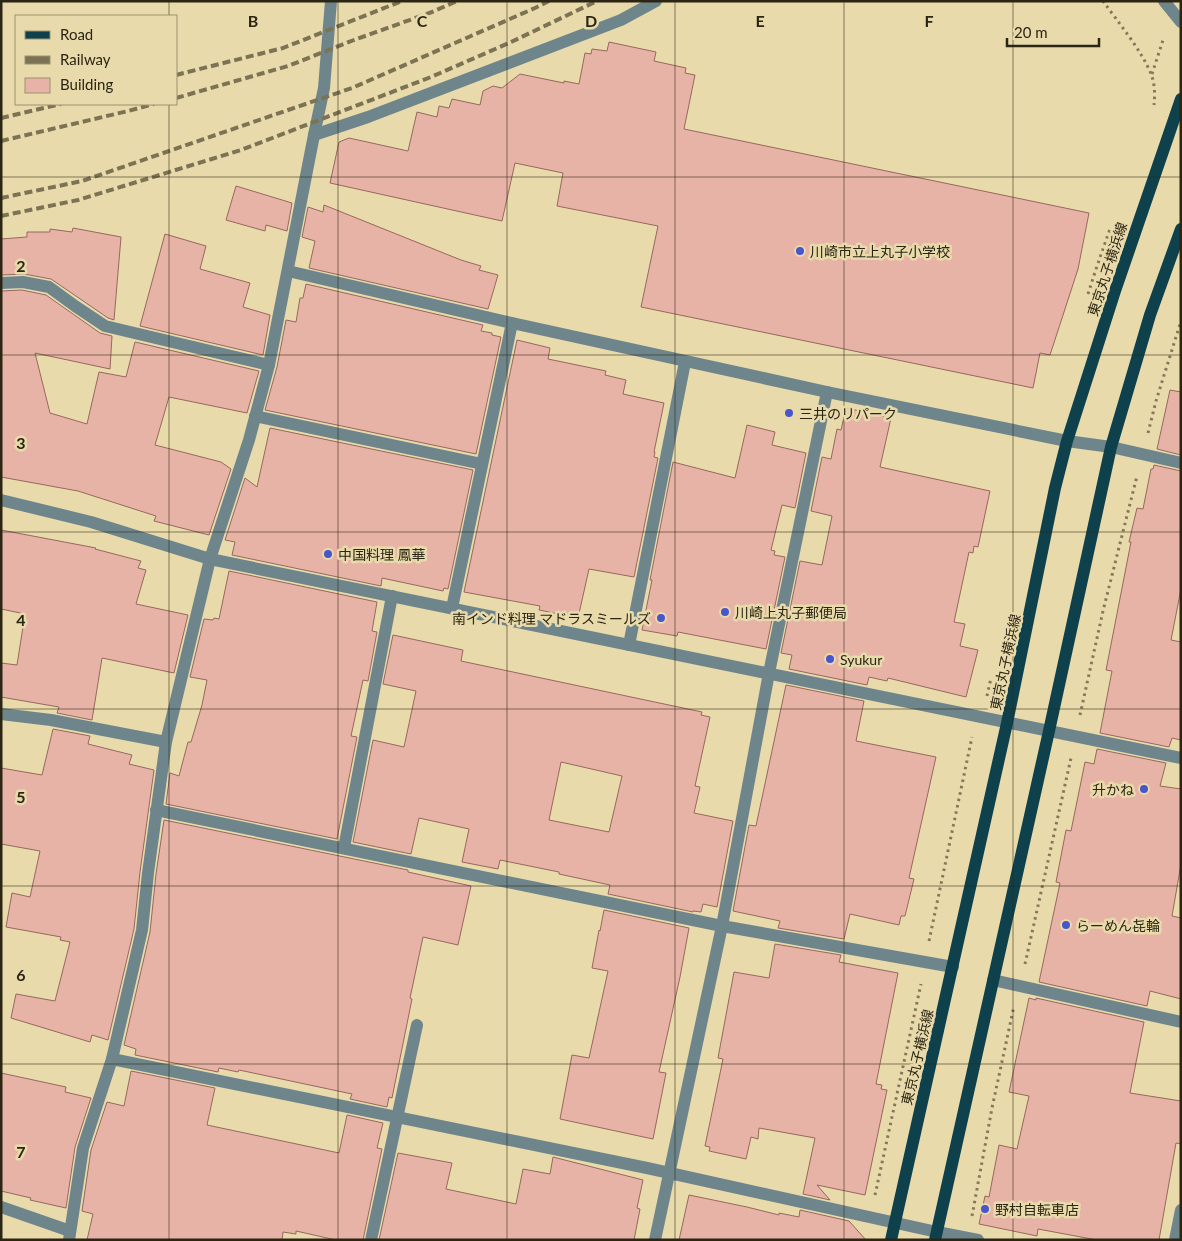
<svg xmlns="http://www.w3.org/2000/svg" width="1182" height="1241" viewBox="0 0 1182 1241" font-family="Lato,'Noto Sans JP',sans-serif">
  <rect width="100%" height="100%" fill="#e8daab"/>
  <g fill="#e7b3a7" stroke="#97685d" fill-rule="evenodd">
    <polygon points="609,42 656,52 654,61 686,68 685,73 695,75 684,129 1089,213 1078,269 1050,355 1040,353 1033,388 641,307 658,226 557,206 563,173 515,163 502,221 330,183 339,142 349,138 408,151 417,112 437,117 439,106 449,108 452,99 480,105 483,91 493,86 502,88 520,74 564,83 564,81 579,84 585,53 591,54 592,49 607,51"/>
    <polygon points="236,186 292,203 287,231 266,225 265,231 226,220"/>
    <polygon points="324,205 461,260 481,266 479,270 498,275 488,309 309,268 315,241 302,237 308,207 323,212"/>
    <polygon points="73,228 121,237 114,320 108,318 51,279 24,274 1,275 1,239 27,237 27,232 50,232 50,229 72,232"/>
    <polygon points="165,234 206,246 200,269 250,283 243,307 270,315 263,355 140,326"/>
    <polygon points="306,284 483,325 481,331 492,333 492,335 501,337 476,454 265,410 277,367 286,320 296,322 300,298 303,298"/>
    <polygon points="22,290 46,295 100,333 112,336 110,369 35,353 50,413 87,424 99,372 126,377 135,342 259,371 247,413 169,397 155,445 221,462 231,469 209,535 154,521 156,516 78,491 1,477 1,291"/>
    <polygon points="517,340 550,348 548,359 606,371 605,375 626,380 623,394 664,403 654,452 655,452 654,457 658,458 634,577 589,569 578,618 539,610 540,606 464,592"/>
    <polygon points="1170,390 1181,392 1181,455 1157,449"/>
    <polygon points="846,408 891,418 880,467 990,491 978,547 974,546 973,553 969,552 954,622 965,624 960,646 978,650 966,697 888,678 887,681 869,677 867,685 789,669 792,655 781,653 800,561 822,565 832,516 811,511 822,457 831,459 837,429 841,430"/>
    <polygon points="747,425 775,432 772,445 806,453 795,508 782,505 771,550 775,551 774,555 785,557 766,649 678,632 677,636 642,630 652,580 650,580 673,462 735,478"/>
    <polygon points="270,428 473,470 448,589 444,588 443,591 382,578 381,586 232,555 235,542 225,540 245,478 257,487"/>
    <polygon points="1154,465 1181,471 1181,589 1171,640 1181,642 1181,740 1172,738 1169,747 1100,733 1112,671 1106,670 1131,542 1129,542 1137,508 1143,509 1151,469 1153,469"/>
    <polygon points="1,530 96,548 95,549 141,561 138,568 146,570 136,604 188,615 174,673 102,658 92,720 57,713 59,707 1,697 1,663 17,665 25,614 1,609"/>
    <polygon points="229,571 377,602 372,631 377,632 368,681 363,680 351,736 357,737 337,839 166,804 170,773 179,776 188,742 191,742 202,705 207,680 190,677 204,619 213,620 214,618 219,619"/>
    <path d="M393 635 463 650 461 661 702 712 701 715 710 717 695 786 700 787 694 813 733 821 717 907 703 904 701 912 693 911V912L608 894 610 885 559 874V872L500 860 498 869 462 862 469 829 419 818 411 854 353 842 373 740 404 747 416 691 383 684ZM561 762 622 776 609 832 549 820Z"/>
    <polygon points="786,685 864,701 856,741 936,757 909,878 914,879 905,916 901,916 899,925 850,914 844,939 778,928 780,921 733,911 749,825 756,826"/>
    <polygon points="53,729 90,736 88,744 132,755 129,764 154,770 140,872 134,929 108,1040 92,1035 90,1042 11,1018 16,994 55,1001 70,942 60,940 61,937 6,927 12,893 30,897 40,851 1,844 1,768 42,775"/>
    <polygon points="1097,749 1166,763 1160,786 1181,789 1181,864 1172,916 1181,918 1181,999 1150,991 1147,1006 1039,982 1060,883 1056,882 1066,830 1071,831 1085,762 1094,764"/>
    <polygon points="164,820 408,870 408,872 471,886 458,945 423,937 410,998 412,999 392,1098 389,1097 387,1107 350,1099 352,1094 239,1070 238,1072 219,1068 218,1072 135,1055 136,1049 124,1045 150,932 156,874"/>
    <polygon points="604,910 689,928 680,977 659,1072 666,1073 653,1139 560,1119 572,1055 589,1058 608,971 592,968 599,930 600,931"/>
    <polygon points="775,944 841,955 839,962 898,973 876,1084 882,1085 881,1089 887,1090 865,1195 817,1185 830,1200 803,1194 815,1138 759,1128 758,1139 751,1137 746,1159 709,1151 710,1147 705,1146 723,1059 718,1058 734,972 769,978"/>
    <polygon points="1029,998 1036,1000 1036,998 1144,1022 1130,1093 1181,1101 1181,1144 1176,1143 1159,1240 1097,1240 1038,1229 1037,1236 979,1224 985,1196 989,1197 999,1145 1017,1149 1029,1096 1009,1092"/>
    <polygon points="131,1071 215,1088 207,1125 339,1153 347,1115 383,1123 377,1148 382,1149 363,1240 336,1240 296,1231 296,1234 283,1232 282,1240 87,1240 93,1214 82,1211 91,1150 107,1102 124,1106"/>
    <polygon points="1,1073 66,1087 65,1092 91,1098 75,1147 66,1208 30,1200 31,1198 1,1191"/>
    <polygon points="398,1153 452,1163 446,1189 516,1204 523,1169 550,1174 553,1157 643,1180 637,1208 640,1209 634,1240 379,1240"/>
    <polygon points="689,1195 747,1207 779,1215 779,1213 799,1217 800,1210 849,1221 866,1240 679,1240"/>
  </g>
  <g fill="none" stroke-linecap="round" stroke-linejoin="round">
    <g stroke="#83795a" stroke-width="3" stroke-dasharray="2.5 4" stroke-linecap="butt">
      <path d="M1103 1C1118 22 1142 51 1151 74 1155 84 1155 95 1154 105"/>
      <polyline points="1152,74 1164,37"/>
      <polyline points="1088,294 1096,269 1110,229"/>
      <polyline points="1148,433 1156,401 1181,321"/>
      <polyline points="987,696 991,678"/>
      <polyline points="1080,715 1103,611 1137,476"/>
      <polyline points="929,941 972,737"/>
      <polyline points="1025,964 1071,758"/>
      <polyline points="875,1195 921,984"/>
      <polyline points="972,1216 992,1108 1014,1006"/>
    </g>
    <g stroke="#6e868b" stroke-width="12">
      <polyline points="1164,1 1181,22"/>
      <polyline points="314,135 368,117 621,20 656,1"/>
      <polyline points="288,271 512,323 827,392 1067,441 1111,447 1181,463"/>
      <polyline points="1,283 23,282 49,287 75,306 105,326 269,365"/>
      <polyline points="255,416 482,464"/>
      <polyline points="1,500 91,522 210,559 1181,758"/>
      <polyline points="452,608 512,323"/>
      <polyline points="629,645 685,362"/>
      <polyline points="1,714 51,720 166,742"/>
      <polyline points="156,810 722,926 953,967"/>
      <polyline points="344,848 392,596"/>
      <polyline points="993,980 1181,1022"/>
      <polyline points="112,1059 647,1168 937,1232 978,1240"/>
      <polyline points="1,1207 70,1231"/>
      <polyline points="69,1240 83,1148 112,1059 142,930 148,873 166,742 210,559 249,440 269,365 314,135 324,88 331,1"/>
      <polyline points="371,1240 417,1025"/>
      <polyline points="655,1240 722,926 769,673 827,392"/>
      <polyline points="1175,1240 1181,1210"/>
    </g>
    <g stroke="#0e414b" stroke-width="12">
      <polyline points="891,1240 1007,723 1055,488 1067,441 1115,291 1181,99"/>
      <polyline points="935,1240 1049,731 1111,447 1150,315 1181,229"/>
    </g>
    <g stroke="#7c7355" stroke-width="4" stroke-dasharray="8 4" stroke-linecap="butt">
      <polyline points="176,75 283,48 402,1"/>
      <polyline points="176,98 288,66 354,40 432,12 457,1"/>
      <polyline points="1,118 61,104"/>
      <polyline points="1,141 128,111 154,104"/>
      <polyline points="1,198 82,181 352,88 535,8 549,1"/>
      <polyline points="1,216 78,200 241,150 431,77 509,43 597,1"/>
    </g>
  </g>
  <path fill="none" stroke="#2b2513" stroke-width="1" stroke-opacity="0.55" d="M169 1V16M338 1V1240M507 1V1240M675 1V1240M844 1V1240M1013 1V1240M169 104V1240M1 177H1181M1 355H1181M1 532H1181M1 709H1181M1 886H1181M1 1064H1181"/>
  <g fill="#4955ca" stroke="#e8daab" stroke-width="2">
    <circle cx="800" cy="251" r="5"/>
    <circle cx="789" cy="413" r="5"/>
    <circle cx="328" cy="554" r="5"/>
    <circle cx="725" cy="612" r="5"/>
    <circle cx="661" cy="618" r="5"/>
    <circle cx="830" cy="659" r="5"/>
    <circle cx="1144" cy="789" r="5"/>
    <circle cx="1066" cy="925" r="5"/>
    <circle cx="985" cy="1209" r="5"/>
  </g>
  <g text-anchor="middle" dominant-baseline="central" stroke-width="5" stroke-linejoin="round" paint-order="stroke">
    <g font-size="14" fill="#2b2513" stroke="#e8daab" text-anchor="start">
      <text x="810" y="251">川崎市立上丸子小学校</text>
      <text x="799" y="413">三井のリパーク</text>
      <text x="338" y="554">中国料理 鳳華</text>
      <text x="735" y="612">川崎上丸子郵便局</text>
      <text x="651" y="618" text-anchor="end">南インド料理 マドラスミールズ</text>
      <text x="840" y="659">Syukur</text>
      <text x="1134" y="789" text-anchor="end">升かね</text>
      <text x="1076" y="925">らーめん㐂輪</text>
      <text x="995" y="1209">野村自転車店</text>
    </g>
    <g font-size="14" fill="#2b2513" stroke="#e8daab">
      <text transform="translate(1107 269) rotate(-72)">東京丸子横浜線</text>
      <text transform="translate(1005 662) rotate(-78)">東京丸子横浜線</text>
      <text transform="translate(917 1057) rotate(-77)">東京丸子横浜線</text>
    </g>
  </g>
  <g font-size="16" text-anchor="middle" font-weight="bold" fill="#2b2513" stroke="#e8daab" stroke-width="5" stroke-linejoin="round" paint-order="stroke">
    <text x="253" y="27">B</text>
    <text x="422" y="27">C</text>
    <text x="591" y="27">D</text>
    <text x="760" y="27">E</text>
    <text x="929" y="27">F</text>
    <text x="21" y="272">2</text>
    <text x="21" y="449">3</text>
    <text x="21" y="626">4</text>
    <text x="21" y="803">5</text>
    <text x="21" y="981">6</text>
    <text x="21" y="1158">7</text>
  </g>
  <rect width="1182" height="1241" fill="none" stroke="#2b2513" stroke-width="5"/>
  <rect x="15" y="15" width="162" height="90" fill="#e8daab" stroke="#9c926e"/>
  <rect x="25" y="31" width="25" height="8" fill="#0e414b" stroke="#9c926e"/>
  <text x="60" y="40" font-size="15" fill="#2b2513">Road</text>
  <rect x="25" y="56" width="25" height="8" fill="#7c7355" stroke="#9c926e"/>
  <text x="60" y="65" font-size="15" fill="#2b2513">Railway</text>
  <rect x="25" y="78" width="25" height="15" fill="#e7b3a7" stroke="#9c926e"/>
  <text x="60" y="90" font-size="15" fill="#2b2513">Building</text>
  <path d="M1007 38v8h92v-8" fill="none" stroke="#2b2513" stroke-width="2.5"/>
  <text x="1014" y="38" font-size="15" fill="#2b2513" stroke="#e8daab" stroke-width="4" paint-order="stroke">20 m</text>
</svg>
